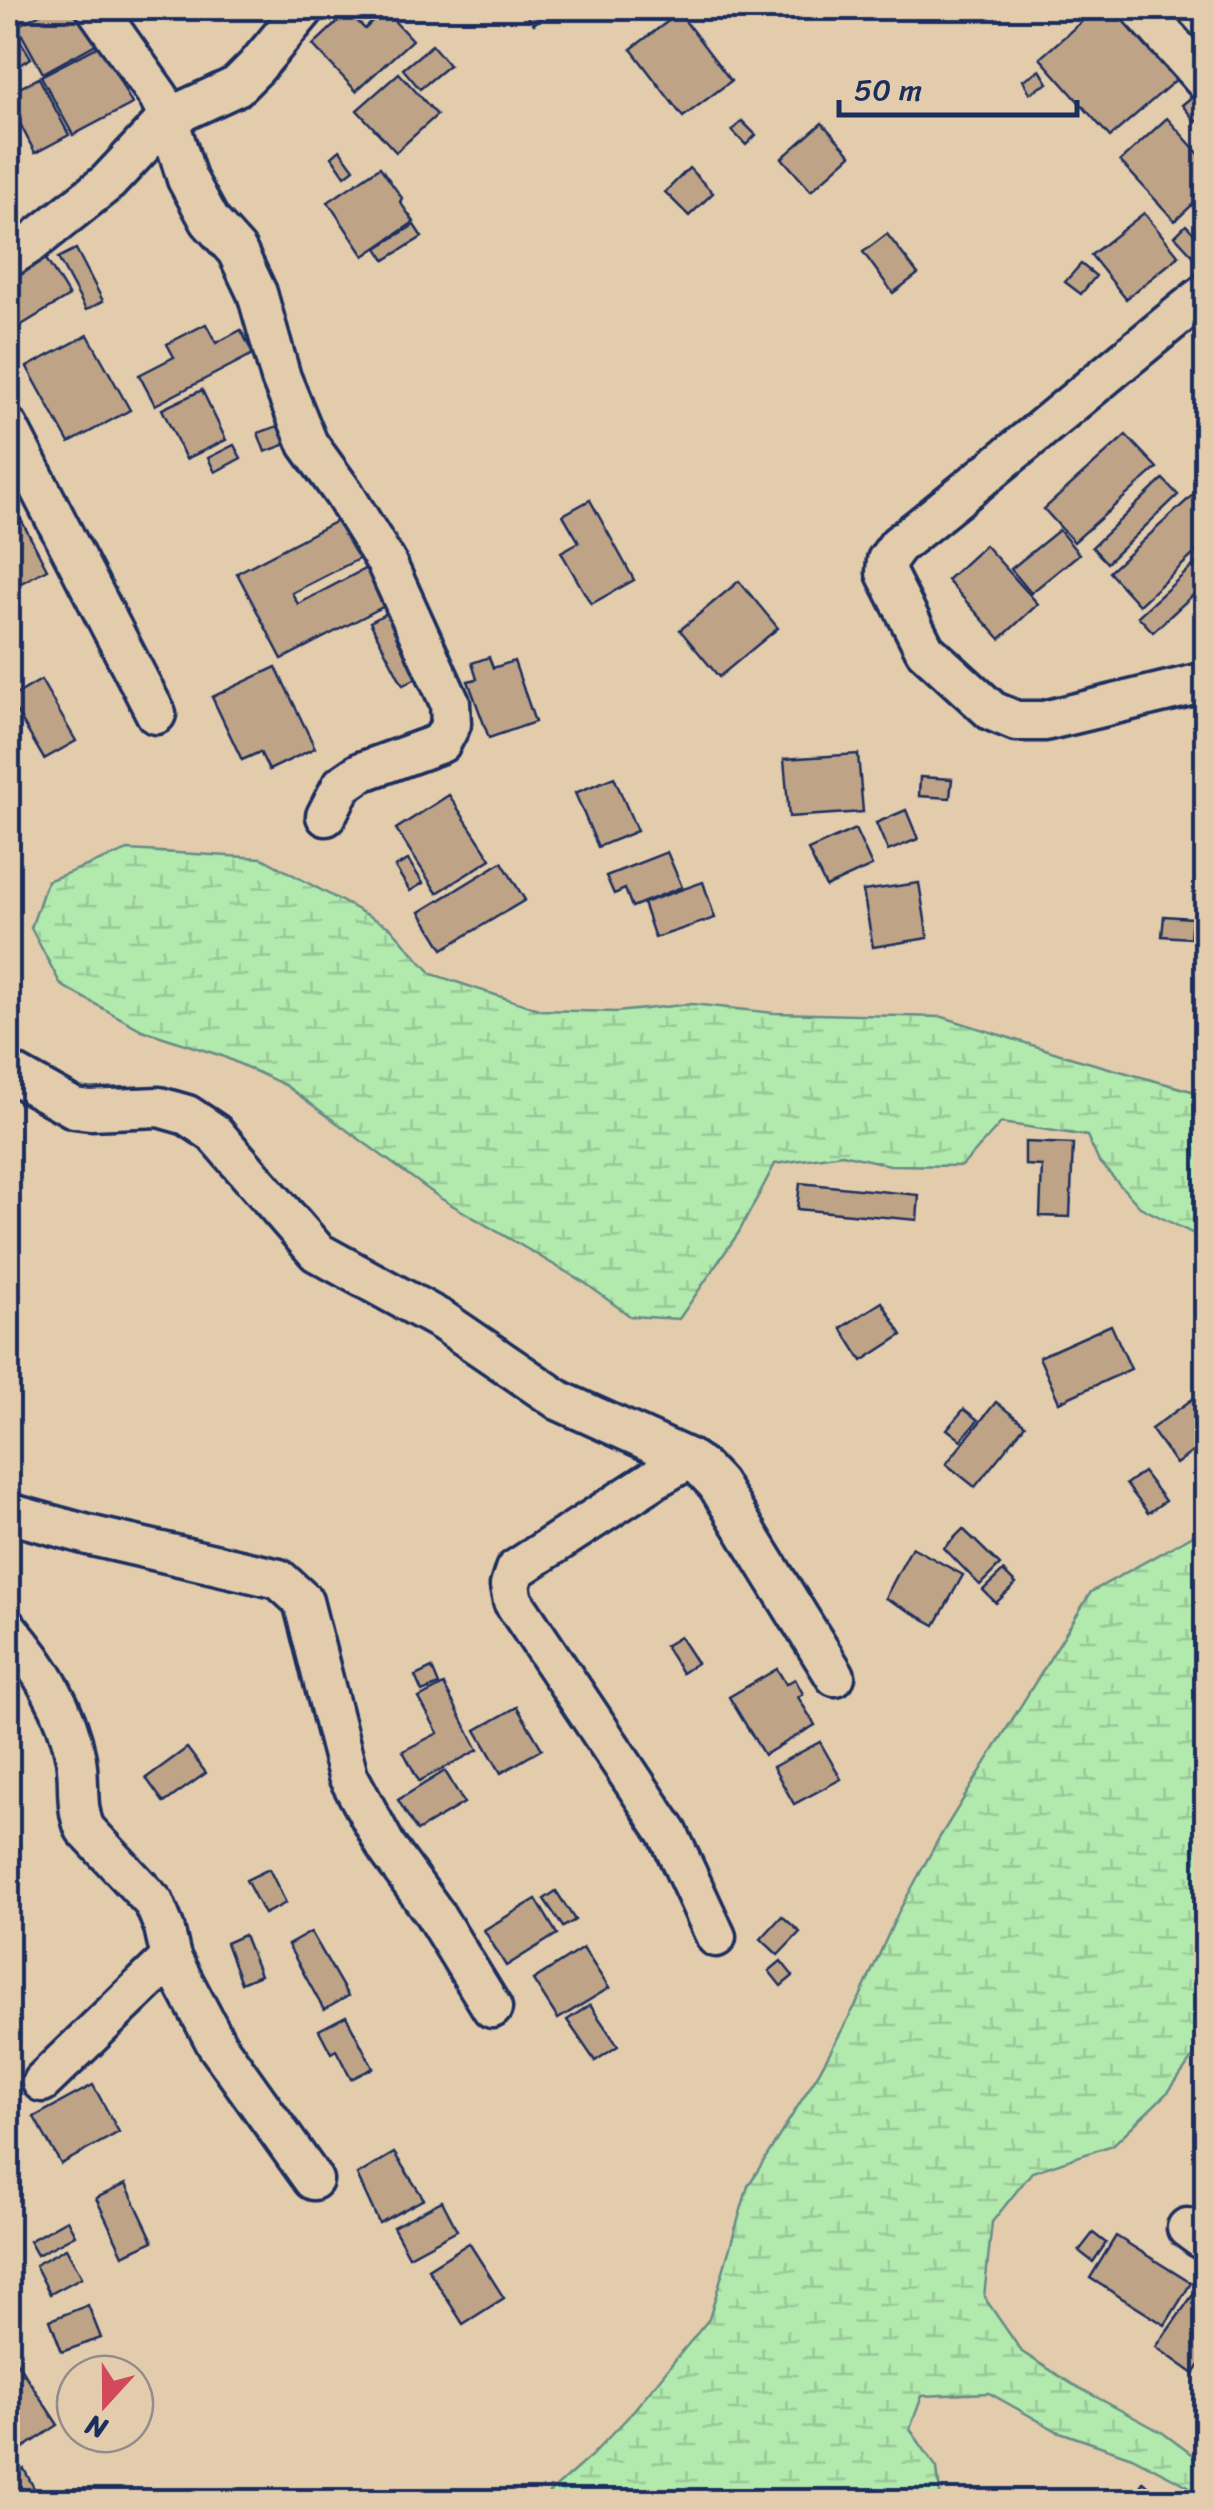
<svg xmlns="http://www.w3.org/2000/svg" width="1214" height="2509" viewBox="0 0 1214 2509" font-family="Sriracha,sans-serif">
  <defs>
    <pattern id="wetland-marsh" width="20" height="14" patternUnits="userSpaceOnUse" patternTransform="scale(2.5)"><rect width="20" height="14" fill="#b2e9ad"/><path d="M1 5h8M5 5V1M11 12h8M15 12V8" fill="none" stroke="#98c897"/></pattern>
  </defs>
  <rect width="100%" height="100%" fill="#e3ccac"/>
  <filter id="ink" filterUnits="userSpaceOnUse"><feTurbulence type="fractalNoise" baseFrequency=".01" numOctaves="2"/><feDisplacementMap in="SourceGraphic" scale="20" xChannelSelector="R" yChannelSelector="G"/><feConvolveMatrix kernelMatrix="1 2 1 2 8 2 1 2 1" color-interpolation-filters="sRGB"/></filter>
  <g filter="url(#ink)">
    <g fill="url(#wetland-marsh)" stroke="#668c86" stroke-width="2.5">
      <polygon points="128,850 262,858 391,928 432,974 541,1010 616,1012 692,1004 774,1013 943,1017 1073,1058 1206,1095 1206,1240 1140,1207 1099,1162 1087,1136 1001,1123 962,1166 890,1165 842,1154 775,1164 739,1232 679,1319 630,1316 585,1283 440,1198 285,1085 222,1056 142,1030 61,985 31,928 47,881"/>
      <polygon points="1206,1528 1206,2039 1169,2091 1113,2145 1032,2172 992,2222 984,2297 1022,2352 1072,2384 1163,2433 1206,2465 1206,2501 1202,2501 1192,2488 1132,2457 1057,2431 989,2393 922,2396 910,2429 937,2468 941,2501 540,2501 591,2456 628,2417 709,2319 748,2186 818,2074 860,1997 898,1913 938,1840 1091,1592"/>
    </g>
    <g fill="#bfa387" stroke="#1b2f5e" stroke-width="2.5">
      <polygon points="52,8 85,8 103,40 43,73 17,26"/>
      <polygon points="520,8 553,8 534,24"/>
      <polygon points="1097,8 1113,8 1177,79 1110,137 1040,58"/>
      <polygon points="384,10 412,40 356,91 313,45 348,12 365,29"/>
      <polygon points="679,13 731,81 683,117 631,49"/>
      <polygon points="9,22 31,58 8,73 8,23"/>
      <polygon points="101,45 132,104 73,135 41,76"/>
      <polygon points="432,45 449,65 420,89 403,69"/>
      <polygon points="1040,70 1048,83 1030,93 1023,80"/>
      <polygon points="399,73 437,115 396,152 357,110"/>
      <polygon points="39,78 69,135 35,153 8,100 8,94"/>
      <polygon points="1200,90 1206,97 1206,113 1196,122 1182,105"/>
      <polygon points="1167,118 1206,162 1206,192 1175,221 1120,161"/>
      <polygon points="742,121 756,135 746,145 732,131"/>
      <polygon points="822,123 851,155 811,191 782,158"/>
      <polygon points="340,150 354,169 345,176 332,157"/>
      <polygon points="380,167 402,198 400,202 414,222 364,256 328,202"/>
      <polygon points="689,168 713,193 689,216 665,192"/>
      <polygon points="1144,213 1179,256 1126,299 1091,255"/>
      <polygon points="414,225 422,237 385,260 377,248"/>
      <polygon points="1186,225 1206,246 1206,249 1196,259 1175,236"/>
      <polygon points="887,234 918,274 893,293 863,252"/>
      <polygon points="76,249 103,301 86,310 58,258"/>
      <polygon points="46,259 69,296 10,332 8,328 8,282"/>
      <polygon points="1081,264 1096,276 1081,294 1065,282"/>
      <polygon points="206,324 216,343 241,330 253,354 155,405 139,375 174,357 167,344"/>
      <polygon points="88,335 130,410 69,443 27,367"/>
      <polygon points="202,390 226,440 186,459 162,409"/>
      <polygon points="289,422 295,441 265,452 258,433"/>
      <polygon points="1126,435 1157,468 1074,542 1044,509"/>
      <polygon points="234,445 241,458 215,472 208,458"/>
      <polygon points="1163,479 1178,495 1107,563 1092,547"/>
      <polygon points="1195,493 1206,505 1206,543 1139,605 1109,572"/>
      <polygon points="8,495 47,569 8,590"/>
      <polygon points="590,500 634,580 591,604 561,552 579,542 563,515"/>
      <polygon points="350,514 370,553 292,593 298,604 376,563 396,600 282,659 237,573"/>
      <polygon points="1059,530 1079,554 1031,593 1011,569"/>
      <polygon points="985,545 1038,604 1000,639 947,580"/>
      <polygon points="1206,554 1206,583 1153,632 1138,616"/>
      <polygon points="739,581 778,628 719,677 680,630"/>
      <polygon points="393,610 426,673 403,685 370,622"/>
      <polygon points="489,657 493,668 514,661 535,722 489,738 468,681 477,679 472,663"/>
      <polygon points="276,667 315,748 269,770 260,752 242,760 212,697"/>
      <polygon points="41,680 76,741 44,759 9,699"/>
      <polygon points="858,754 863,812 789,817 784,759"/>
      <polygon points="614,777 637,831 598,847 575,793"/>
      <polygon points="920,777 952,779 950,798 919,796"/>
      <polygon points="449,795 491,859 437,893 396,829"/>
      <polygon points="906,810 918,839 888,851 876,823"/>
      <polygon points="855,829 872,866 826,887 808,850"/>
      <polygon points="667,852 682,887 632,907 625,889 614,894 606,876"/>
      <polygon points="408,860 423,883 410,891 395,867"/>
      <polygon points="502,862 525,900 443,949 420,912"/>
      <polygon points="1203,877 1206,878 1206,919 1193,916"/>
      <polygon points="703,882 715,918 655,938 643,903"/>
      <polygon points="919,883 928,938 873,947 863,891"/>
      <polygon points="1164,916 1192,918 1190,938 1162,936"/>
      <polygon points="1025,1142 1073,1144 1070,1217 1040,1216 1042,1166 1025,1165"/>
      <polygon points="800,1183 919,1195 917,1220 797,1209"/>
      <polygon points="882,1302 902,1335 862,1361 841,1328"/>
      <polygon points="1111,1325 1131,1369 1059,1402 1039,1357"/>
      <polygon points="1194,1398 1206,1416 1206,1442 1176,1464 1151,1429"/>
      <polygon points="996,1402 1025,1425 975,1487 946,1464"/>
      <polygon points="964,1409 978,1420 961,1440 947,1429"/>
      <polygon points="1143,1472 1165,1501 1148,1513 1126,1484"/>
      <polygon points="963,1529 1000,1565 980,1585 944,1548"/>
      <polygon points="912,1547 963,1575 935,1625 885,1598"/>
      <polygon points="1003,1571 1016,1584 996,1603 983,1590"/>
      <polygon points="680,1637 697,1663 682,1673 665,1646"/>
      <polygon points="432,1668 439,1685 422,1692 415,1676"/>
      <polygon points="777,1669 786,1684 795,1679 803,1694 798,1697 815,1725 764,1755 729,1697"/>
      <polygon points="444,1685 478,1750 419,1781 403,1751 438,1733 419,1698"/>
      <polygon points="517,1707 542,1749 501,1773 476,1730"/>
      <polygon points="820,1742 841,1779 794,1804 773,1767"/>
      <polygon points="187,1748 206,1773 164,1803 146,1778"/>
      <polygon points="445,1771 464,1803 417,1831 398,1800"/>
      <polygon points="269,1869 286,1903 264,1914 246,1880"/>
      <polygon points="556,1891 575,1920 563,1927 544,1899"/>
      <polygon points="536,1899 557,1934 506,1966 484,1930"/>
      <polygon points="782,1916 800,1932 778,1955 761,1939"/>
      <polygon points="311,1932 348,1996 324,2010 288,1945"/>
      <polygon points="244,1935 260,1975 241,1983 226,1943"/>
      <polygon points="583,1948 609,1988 558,2019 533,1980"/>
      <polygon points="781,1961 793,1976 781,1986 769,1971"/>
      <polygon points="590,2005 618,2046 595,2061 567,2020"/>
      <polygon points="346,2016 373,2068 351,2079 336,2050 331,2053 319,2030"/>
      <polygon points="93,2085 119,2132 61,2164 34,2117"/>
      <polygon points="394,2153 424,2199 379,2223 357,2175"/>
      <polygon points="126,2184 153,2241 123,2255 96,2198"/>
      <polygon points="442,2201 457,2230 409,2256 393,2227"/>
      <polygon points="67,2220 75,2235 37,2255 29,2241"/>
      <polygon points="1093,2233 1106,2243 1093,2262 1079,2251"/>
      <polygon points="1116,2236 1191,2283 1165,2325 1090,2278"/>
      <polygon points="469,2243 504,2298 463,2324 428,2269"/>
      <polygon points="66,2248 82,2277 50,2294 35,2265"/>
      <polygon points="1202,2282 1206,2286 1206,2356 1194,2374 1156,2347"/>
      <polygon points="88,2305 101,2338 62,2352 50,2320"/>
      <polygon points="12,2355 58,2425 22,2449 8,2428 8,2358"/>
      <polygon points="24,2469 37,2494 22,2502 8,2502 8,2478"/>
      <polygon points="1143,2482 1172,2502 1130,2502"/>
    </g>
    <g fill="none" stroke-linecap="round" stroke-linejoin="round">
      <g stroke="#1b2f5e" stroke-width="45">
        <g id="minor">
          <polyline points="96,8 159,97 168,118 187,179 210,221 237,251 257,293 281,378 308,444 344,494 386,562 450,703 451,724 441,743 361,772 342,785 326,816"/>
          <polyline points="1140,8 1206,82"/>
          <polyline points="8,258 34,241 108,182 168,118 237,86 256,67 305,8"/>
          <path d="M1206 293C1103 376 1003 463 898 545L887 560 886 573 925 650 992 711 1016 721H1044L1206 682"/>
          <polyline points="8,427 156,714"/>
          <polyline points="8,1071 74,1108 90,1110 159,1107 187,1115 214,1133 317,1252 443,1321 560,1401 689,1459 702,1468 717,1484 835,1676"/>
          <polyline points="689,1459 656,1478 515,1570 510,1586 513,1601 668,1833 716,1937"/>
          <polyline points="8,1513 88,1535 279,1579 303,1601 348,1776 387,1848 434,1913 492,2008"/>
          <path d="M8 1629C40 1667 67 1709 76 1759 80 1782 75 1807 85 1829L154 1903 164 1927 171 1958 217 2045 313 2180"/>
          <polyline points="42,2082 171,1958"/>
          <polyline points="1187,2228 1206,2242"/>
        </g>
      </g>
      <use href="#minor" stroke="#e3ccac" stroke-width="38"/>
    </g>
  </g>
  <rect width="1214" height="2509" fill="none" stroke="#e3ccac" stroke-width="40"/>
  <rect x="20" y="20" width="1174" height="2469" fill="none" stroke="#1b2f5e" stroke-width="4" filter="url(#ink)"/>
  <g transform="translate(105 2404) rotate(201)"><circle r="48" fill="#e3ccac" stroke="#938d8d" stroke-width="2.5"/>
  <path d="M0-8L18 38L0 25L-18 38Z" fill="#d1495b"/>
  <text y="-15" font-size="28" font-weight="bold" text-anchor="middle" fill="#1b2f5e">N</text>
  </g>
  <path d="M839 100v15h238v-15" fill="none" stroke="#1b2f5e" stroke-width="5"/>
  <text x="854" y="100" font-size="30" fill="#1b2f5e" stroke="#e3ccac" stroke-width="8" paint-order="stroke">50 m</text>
</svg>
